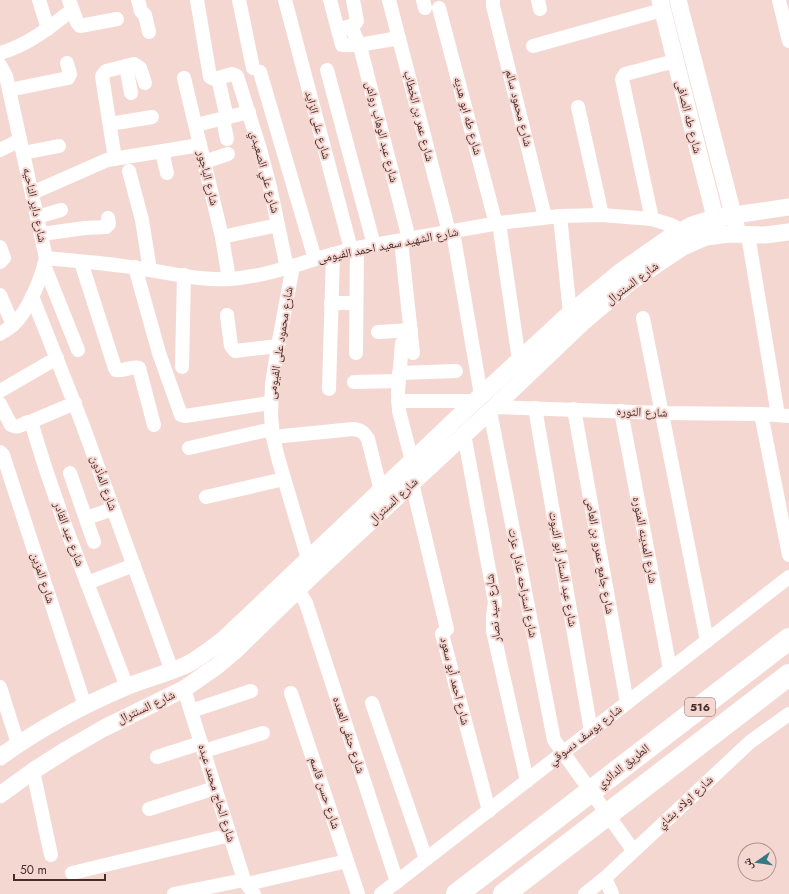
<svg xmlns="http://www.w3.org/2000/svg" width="789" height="894" viewBox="0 0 789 894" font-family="Jost,'Noto Naskh Arabic',sans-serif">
  <rect width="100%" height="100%" fill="#f5d7d2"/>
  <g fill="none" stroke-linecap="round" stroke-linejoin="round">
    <g stroke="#fff" stroke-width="14">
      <polyline points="39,0 48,29"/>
      <polyline points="69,0 77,22 80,26 117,19"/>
      <polyline points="138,0 141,11 145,15 149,32"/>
      <polyline points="197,0 210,77 214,79 218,78 227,118"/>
      <polyline points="239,0 253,68"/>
      <polyline points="285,0 351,249"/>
      <polyline points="330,0 342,45 359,45 399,38"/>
      <polyline points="389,0 449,232"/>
      <polyline points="423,0 425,8"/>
      <polyline points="493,0 493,6 545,217"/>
      <polyline points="538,0 540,9"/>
      <polyline points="779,0 789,41"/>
      <polyline points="439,8 496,224"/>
      <polyline points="351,26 361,50 409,239"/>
      <polyline points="344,28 354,25 357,21 353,0"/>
      <polyline points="533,46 662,10"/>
      <path d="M0 53C28 45 49 28 72 10"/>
      <path d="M0 65 6 76 46 258C41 279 29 310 13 325 9 329 4 331 0 334"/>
      <polyline points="126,66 131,93"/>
      <polyline points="327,70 374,245"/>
      <polyline points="260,72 315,259"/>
      <polyline points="184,78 222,237 229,279"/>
      <polyline points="218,78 232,74 237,76 260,149 270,187 287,268"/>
      <polyline points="9,90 68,78 70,74 67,63"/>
      <polyline points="578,107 602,215"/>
      <polyline points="223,119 227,139"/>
      <polyline points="110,124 152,117"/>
      <polyline points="196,125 249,112"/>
      <polyline points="0,150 20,140"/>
      <polyline points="162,151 167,173"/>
      <polyline points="23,153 59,146"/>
      <polyline points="115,159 102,76 106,71 134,64 140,68 145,83"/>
      <polyline points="204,162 228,154"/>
      <polyline points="129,171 142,220 150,270"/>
      <polyline points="32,193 107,160 200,145"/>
      <polyline points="560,216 570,313"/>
      <polyline points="37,217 61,210"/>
      <polyline points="652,219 622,79 625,74 675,61"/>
      <polyline points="499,223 519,360"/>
      <polyline points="453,232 481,395"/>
      <polyline points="41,234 85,228 106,227 109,224 108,218"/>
      <polyline points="748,235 778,415"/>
      <polyline points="222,237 278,225"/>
      <polyline points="401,241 413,353"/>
      <polyline points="0,247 4,258 0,262"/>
      <path d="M46 258C76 261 107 263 137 268 167 272 199 281 230 279 274 276 314 257 357 248L499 223 560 216 602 215 652 219 671 225 681 230"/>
      <path d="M81 262 115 368 116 370C124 372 132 365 139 368L154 425"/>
      <polyline points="44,265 78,350"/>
      <polyline points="293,266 278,346 272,384 271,416 273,437 278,458 308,559"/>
      <polyline points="135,267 159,353 181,415 185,416 270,403"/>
      <polyline points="0,295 13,325"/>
      <polyline points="32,296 82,423 172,671"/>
      <polyline points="331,303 356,303"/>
      <polyline points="227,315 231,346 235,351 278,346"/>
      <polyline points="643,318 707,641"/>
      <polyline points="378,332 411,330"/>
      <polyline points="402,343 398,392 399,411 412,461"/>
      <polyline points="356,353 357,248"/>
      <polyline points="182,367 184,275"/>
      <polyline points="399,373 456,371"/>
      <polyline points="354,382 399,381"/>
      <polyline points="329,389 333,254"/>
      <polyline points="0,391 57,358"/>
      <polyline points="398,401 475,401"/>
      <path d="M0 404 11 425C18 429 22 424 28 422L32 425 45 467 66 528 127 687"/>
      <polyline points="495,407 662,413 761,414 789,416"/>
      <polyline points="535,408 591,731"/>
      <polyline points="574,409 627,703"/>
      <polyline points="490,411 554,740 633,850"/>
      <polyline points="621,411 670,669"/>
      <polyline points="761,414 789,555"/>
      <polyline points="30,422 75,403"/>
      <polyline points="464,434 495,602 493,617 493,631 527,781"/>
      <path d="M273 437 353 429C361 430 364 432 368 439L381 491"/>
      <polyline points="189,448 272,429"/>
      <polyline points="0,452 3,455 85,706"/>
      <polyline points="70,473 94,542"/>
      <polyline points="412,483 447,629 442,634 489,811"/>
      <polyline points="206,497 284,479"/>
      <polyline points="86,518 113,509"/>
      <polyline points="87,583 134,565"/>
      <polyline points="298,590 306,603 397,882"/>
      <polyline points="0,687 18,744"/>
      <polyline points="184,689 244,880 254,894"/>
      <polyline points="291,693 358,894"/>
      <polyline points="372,703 426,859"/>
      <polyline points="191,711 251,691"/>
      <polyline points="204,751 263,733"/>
      <polyline points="157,757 201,743"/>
      <polyline points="33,771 51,855"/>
      <polyline points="149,809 215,788"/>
      <polyline points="72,873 230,835"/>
      <polyline points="605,878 612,894"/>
      <polyline points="247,884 347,861"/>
      <polyline points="174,894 244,880"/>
      <polyline points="381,894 789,577"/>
      <polyline points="585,894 605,878 750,742 789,714"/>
    </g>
    <g stroke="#fff" stroke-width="17">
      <polyline points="660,0 718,229"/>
      <polyline points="678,0 736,226"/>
      <path d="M0 757C39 729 81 706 126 687 145 679 166 674 186 665 200 658 212 648 224 639L475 401 570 313 620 272 670 237 692 225 715 218 789 207"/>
      <polyline points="0,795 33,771 66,750 104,728 184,689 217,666 236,650 317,571 490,411 582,323 629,283 683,247 706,237 729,234 765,235 789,232"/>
    </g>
    <g stroke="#fff" stroke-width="22">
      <polyline points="457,894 789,639"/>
      <polyline points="504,894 789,675"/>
    </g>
  </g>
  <g text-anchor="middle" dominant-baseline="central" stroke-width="4" stroke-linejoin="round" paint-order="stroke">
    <rect fill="#f5d7d2" stroke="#7c5f5b" stroke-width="1" x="685" y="698" width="30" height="18" rx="3"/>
    <g font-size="11" font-weight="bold" fill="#482c28">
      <text x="700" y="707">516</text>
    </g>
    <g font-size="12" fill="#482c28" stroke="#f5d7d2">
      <text transform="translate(519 108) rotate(76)">شارع محمود سالم</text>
      <text transform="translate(419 116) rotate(76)">شارع عمر بن الخطاب</text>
      <text transform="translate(468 116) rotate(75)">شارع طه ابو هديه</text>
      <text transform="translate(689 117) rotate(76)">شارع طه الصافى</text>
      <text transform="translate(318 125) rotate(75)">شارع على الزايد</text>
      <text transform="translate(382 132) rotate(76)">شارع عبد الوهاب رواش</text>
      <text transform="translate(265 172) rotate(75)">شارع علي الصعيدي</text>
      <text transform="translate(208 178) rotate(76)">شارع الباجور</text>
      <text transform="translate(35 205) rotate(78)">شارع داير الناحيه</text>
      <text transform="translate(388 245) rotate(-11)">شارع الشهيد سعيد احمد الفيومى</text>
      <text transform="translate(632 283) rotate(-37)">شارع السنترال</text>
      <text transform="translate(280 343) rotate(-81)">شارع محمود على الفيومى</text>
      <text transform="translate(642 412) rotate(2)">شارع الثوره</text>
      <text transform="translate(104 483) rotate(70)">شارع المأذون</text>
      <text transform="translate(393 501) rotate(-43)">شارع السنترال</text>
      <text transform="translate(69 534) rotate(70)">شارع عبد القادر</text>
      <text transform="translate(645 540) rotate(79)">شارع المدينه المنوره</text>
      <text transform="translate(600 556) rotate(80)">شارع جامع عمرو بن العاص</text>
      <text transform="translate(563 569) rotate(80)">شارع عبد الستار أبو النبوت</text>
      <text transform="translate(43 578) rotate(72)">شارع المزين</text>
      <text transform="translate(523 583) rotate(79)">شارع استراحه عادل عزت</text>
      <text transform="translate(493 608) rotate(-96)">شارع سيد نصار</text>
      <text transform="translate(455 681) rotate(76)">شارع احمد أبو سعود</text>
      <text transform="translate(146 707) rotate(-25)">شارع السنترال</text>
      <text transform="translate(349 735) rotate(72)">شارع حنفى العمده</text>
      <text transform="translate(585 735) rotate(-38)">شارع يوسف دسوقي</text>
      <text transform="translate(623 766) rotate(-38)">الطريق الدائري</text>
      <text transform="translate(217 793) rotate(73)">شارع الحاج محمد عبده</text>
      <text transform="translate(325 793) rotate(72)">شارع حسن قاسم</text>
      <text transform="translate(685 802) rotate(-43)">شارع اولاد بشاي</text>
    </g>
  </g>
  <g transform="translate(757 862) rotate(257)"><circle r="19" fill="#f5d7d2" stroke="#b0938e"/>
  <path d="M0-3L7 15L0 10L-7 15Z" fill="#337a85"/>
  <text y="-6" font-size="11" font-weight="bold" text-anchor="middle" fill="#482c28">ش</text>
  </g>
  <path d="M14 874v6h91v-6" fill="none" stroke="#482c28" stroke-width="2"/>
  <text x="20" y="874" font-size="12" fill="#482c28" stroke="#f5d7d2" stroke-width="3" paint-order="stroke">50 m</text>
</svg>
